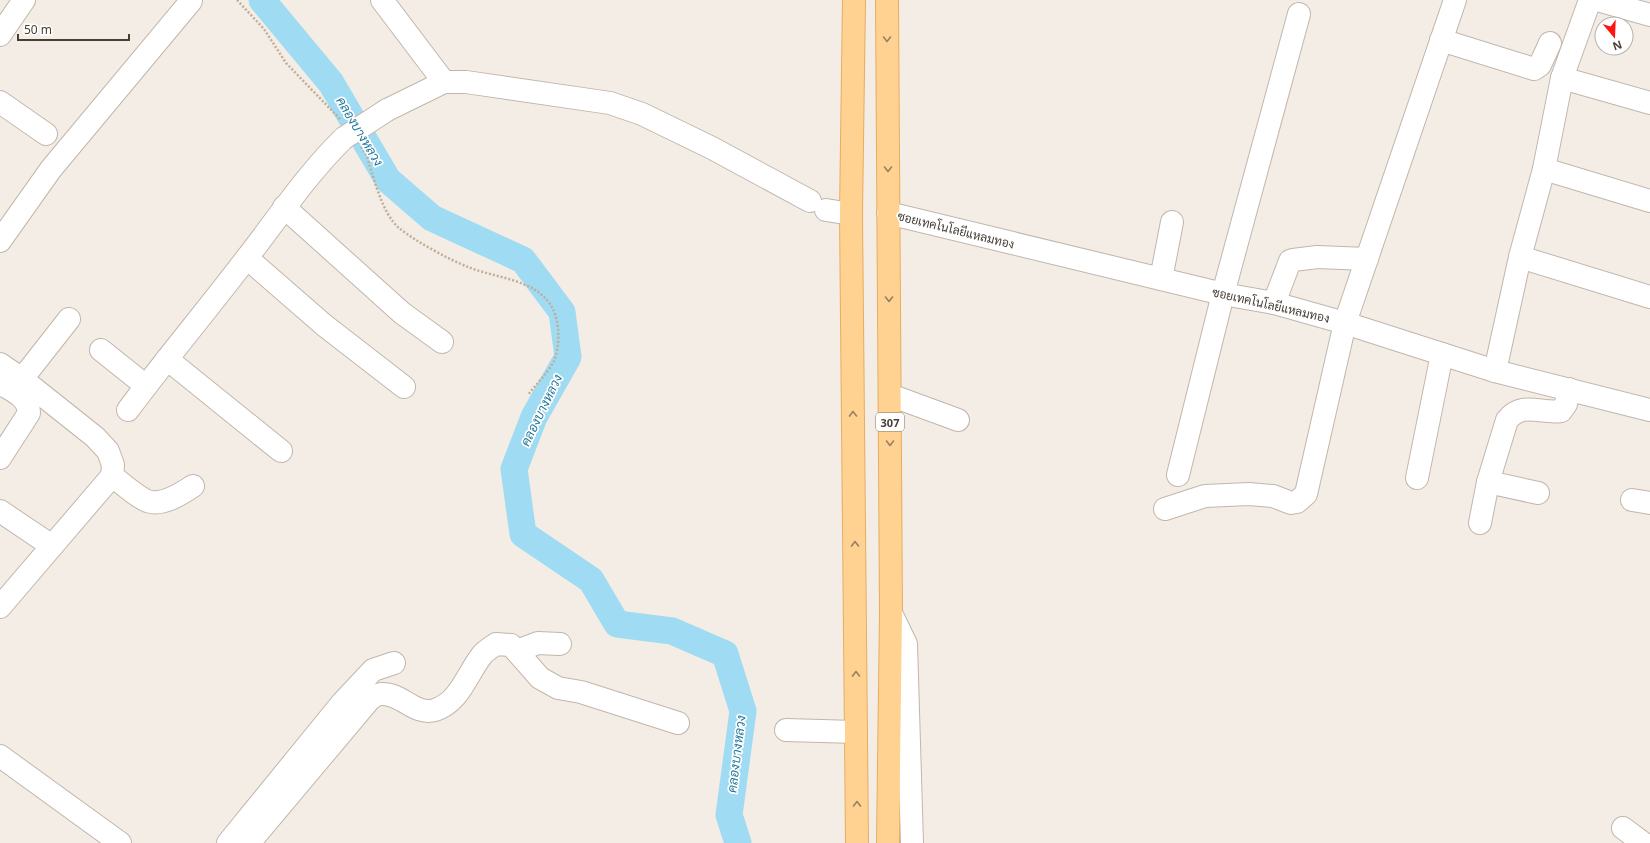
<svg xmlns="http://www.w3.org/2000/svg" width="1650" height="843" viewBox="0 0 1650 843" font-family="'Noto Sans',Sarabun,sans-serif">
  <rect width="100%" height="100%" fill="#f3ede5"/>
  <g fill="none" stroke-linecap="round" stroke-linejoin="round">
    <polyline stroke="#9fdbf2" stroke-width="27" points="262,0 331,83 388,180 432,218 523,260 562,312 568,357 534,417 514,469 523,534 591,580 617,624 672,631 725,654 743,711 729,815 738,843"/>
    <g stroke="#c2b6ab" stroke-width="24">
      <g id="minor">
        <polyline points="382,0 444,82"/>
        <polyline points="1597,0 1650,15"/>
        <polyline points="0,35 24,0"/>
        <polyline points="1441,40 1534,69 1540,65 1550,43"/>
        <polyline points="1562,78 1650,103"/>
        <polyline points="0,102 46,134"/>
        <polyline points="387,110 444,82 466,82 610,103 642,114 712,148 810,201"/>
        <polyline points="1544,169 1650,201"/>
        <polyline points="284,207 402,313 442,342"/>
        <polyline points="826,210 851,214"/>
        <polyline points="888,213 1223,294 1274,303 1345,323 1495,371 1650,410"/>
        <polyline points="0,241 51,169 191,1"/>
        <polyline points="1520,257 1650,297"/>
        <polyline points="247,258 324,325 404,387"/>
        <polyline points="1161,279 1172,222"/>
        <polyline points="1274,303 1290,261 1293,260 1317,257 1367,259"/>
        <polyline points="101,350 146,386"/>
        <polyline points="167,359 281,451"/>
        <polyline points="0,364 22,379 95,437 108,451 113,465 112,476 0,607"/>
        <polyline points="1495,371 1520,257 1544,169 1562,78 1590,0"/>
        <polyline points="22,379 69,319"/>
        <path d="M0 383C12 391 29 397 29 413L0 458"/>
        <polyline points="890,395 958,420"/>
        <path d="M128 410C166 359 207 310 246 259 278 218 306 175 344 138"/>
        <polyline points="1178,475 1223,294 1299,14"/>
        <path d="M112 476C122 483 133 494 145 500 160 508 181 494 193 486"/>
        <polyline points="1417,478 1442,354"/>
        <polyline points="1488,482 1538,493"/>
        <polyline points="1632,500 1650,503"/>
        <polyline points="1165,509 1205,496 1249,494 1273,496 1291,503 1297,502 1306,494 1345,323 1455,0"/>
        <polyline points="0,511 52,546"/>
        <path d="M1480 523 1488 482 1507 420C1523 401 1540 414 1561 411L1566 404 1569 389"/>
        <polyline points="891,613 906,644 912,843"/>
        <polyline points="517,651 538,643 560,644"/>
        <polyline points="786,730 856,732"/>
        <polyline points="0,756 120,843"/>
        <polyline points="1623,828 1643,843"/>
        <polyline points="228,843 342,703 373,670 394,663"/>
        <path d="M249 843 370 699C373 697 377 694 381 694 401 692 414 716 435 710 460 702 467 674 482 655 485 651 492 647 496 644L511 645 540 678 558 688 581 692 678 723"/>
      </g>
    </g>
    <g stroke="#e7ac60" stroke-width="24">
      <g id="major">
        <polyline points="854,0 851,214 857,843"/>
        <polyline points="887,0 891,613 888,843"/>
      </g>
    </g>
    <g stroke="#c1ad98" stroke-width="2.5" stroke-dasharray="2 2" stroke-linecap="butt">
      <polyline points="237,0 264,29 286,63 340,119"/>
      <path d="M361 147 366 154C373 175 382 214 399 228 415 241 448 259 468 267 503 281 553 279 558 328 559 338 558 351 554 361 548 373 536 384 528 395"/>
    </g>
    <use href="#minor" stroke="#fff" stroke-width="22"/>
    <use href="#major" stroke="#ffd292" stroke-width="22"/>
    <g stroke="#c2b6ab" stroke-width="24" stroke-linecap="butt">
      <polyline id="minor-bridge" points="344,138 387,110"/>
    </g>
    <use href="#minor-bridge" stroke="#fff" stroke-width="22"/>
  </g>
  <defs><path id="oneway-chevron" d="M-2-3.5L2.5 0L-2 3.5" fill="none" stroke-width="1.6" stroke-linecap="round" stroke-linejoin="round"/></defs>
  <g stroke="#99805f">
    <use href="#oneway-chevron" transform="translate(887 39) rotate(90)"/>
    <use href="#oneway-chevron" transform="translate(888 169) rotate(90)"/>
    <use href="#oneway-chevron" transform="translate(889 299) rotate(90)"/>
    <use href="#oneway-chevron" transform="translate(853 414) rotate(-91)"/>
    <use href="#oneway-chevron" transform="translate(890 443) rotate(90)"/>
    <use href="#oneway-chevron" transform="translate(855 544) rotate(-91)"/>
    <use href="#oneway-chevron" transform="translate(856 674) rotate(-91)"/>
    <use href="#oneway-chevron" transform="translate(857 804) rotate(-90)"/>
  </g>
  <g text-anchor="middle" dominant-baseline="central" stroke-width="3.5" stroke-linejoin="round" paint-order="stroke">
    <rect fill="#fff" stroke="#7e7772" stroke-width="1" x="876" y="413" width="28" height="18" rx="3"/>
    <g font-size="11" font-weight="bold" fill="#463d35">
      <text x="890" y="422">307</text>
    </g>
    <g font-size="12" fill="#463d35" stroke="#fff">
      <text transform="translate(956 230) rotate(14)">ซอยเทคโนโลยีแหลมทอง</text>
      <text transform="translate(1271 305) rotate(13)">ซอยเทคโนโลยีแหลมทอง</text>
    </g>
    <g font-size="13" font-style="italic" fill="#277a9c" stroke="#fff">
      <text transform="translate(360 131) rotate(59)">คลองบางหลวง</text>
      <text transform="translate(541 410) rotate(-64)">คลองบางหลวง</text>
      <text transform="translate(736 754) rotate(-83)">คลองบางหลวง</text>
    </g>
  </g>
  <g transform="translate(1614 36) rotate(161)"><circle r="19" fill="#ffffff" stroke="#b5b1ae"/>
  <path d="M0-3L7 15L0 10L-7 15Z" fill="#ff1510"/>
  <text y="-6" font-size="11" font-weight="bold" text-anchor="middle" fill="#463d35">N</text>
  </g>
  <path d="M18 34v6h111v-6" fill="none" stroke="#463d35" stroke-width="2"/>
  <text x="24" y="34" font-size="12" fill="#463d35" stroke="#ffffff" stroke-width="3" paint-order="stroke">50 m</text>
</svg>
